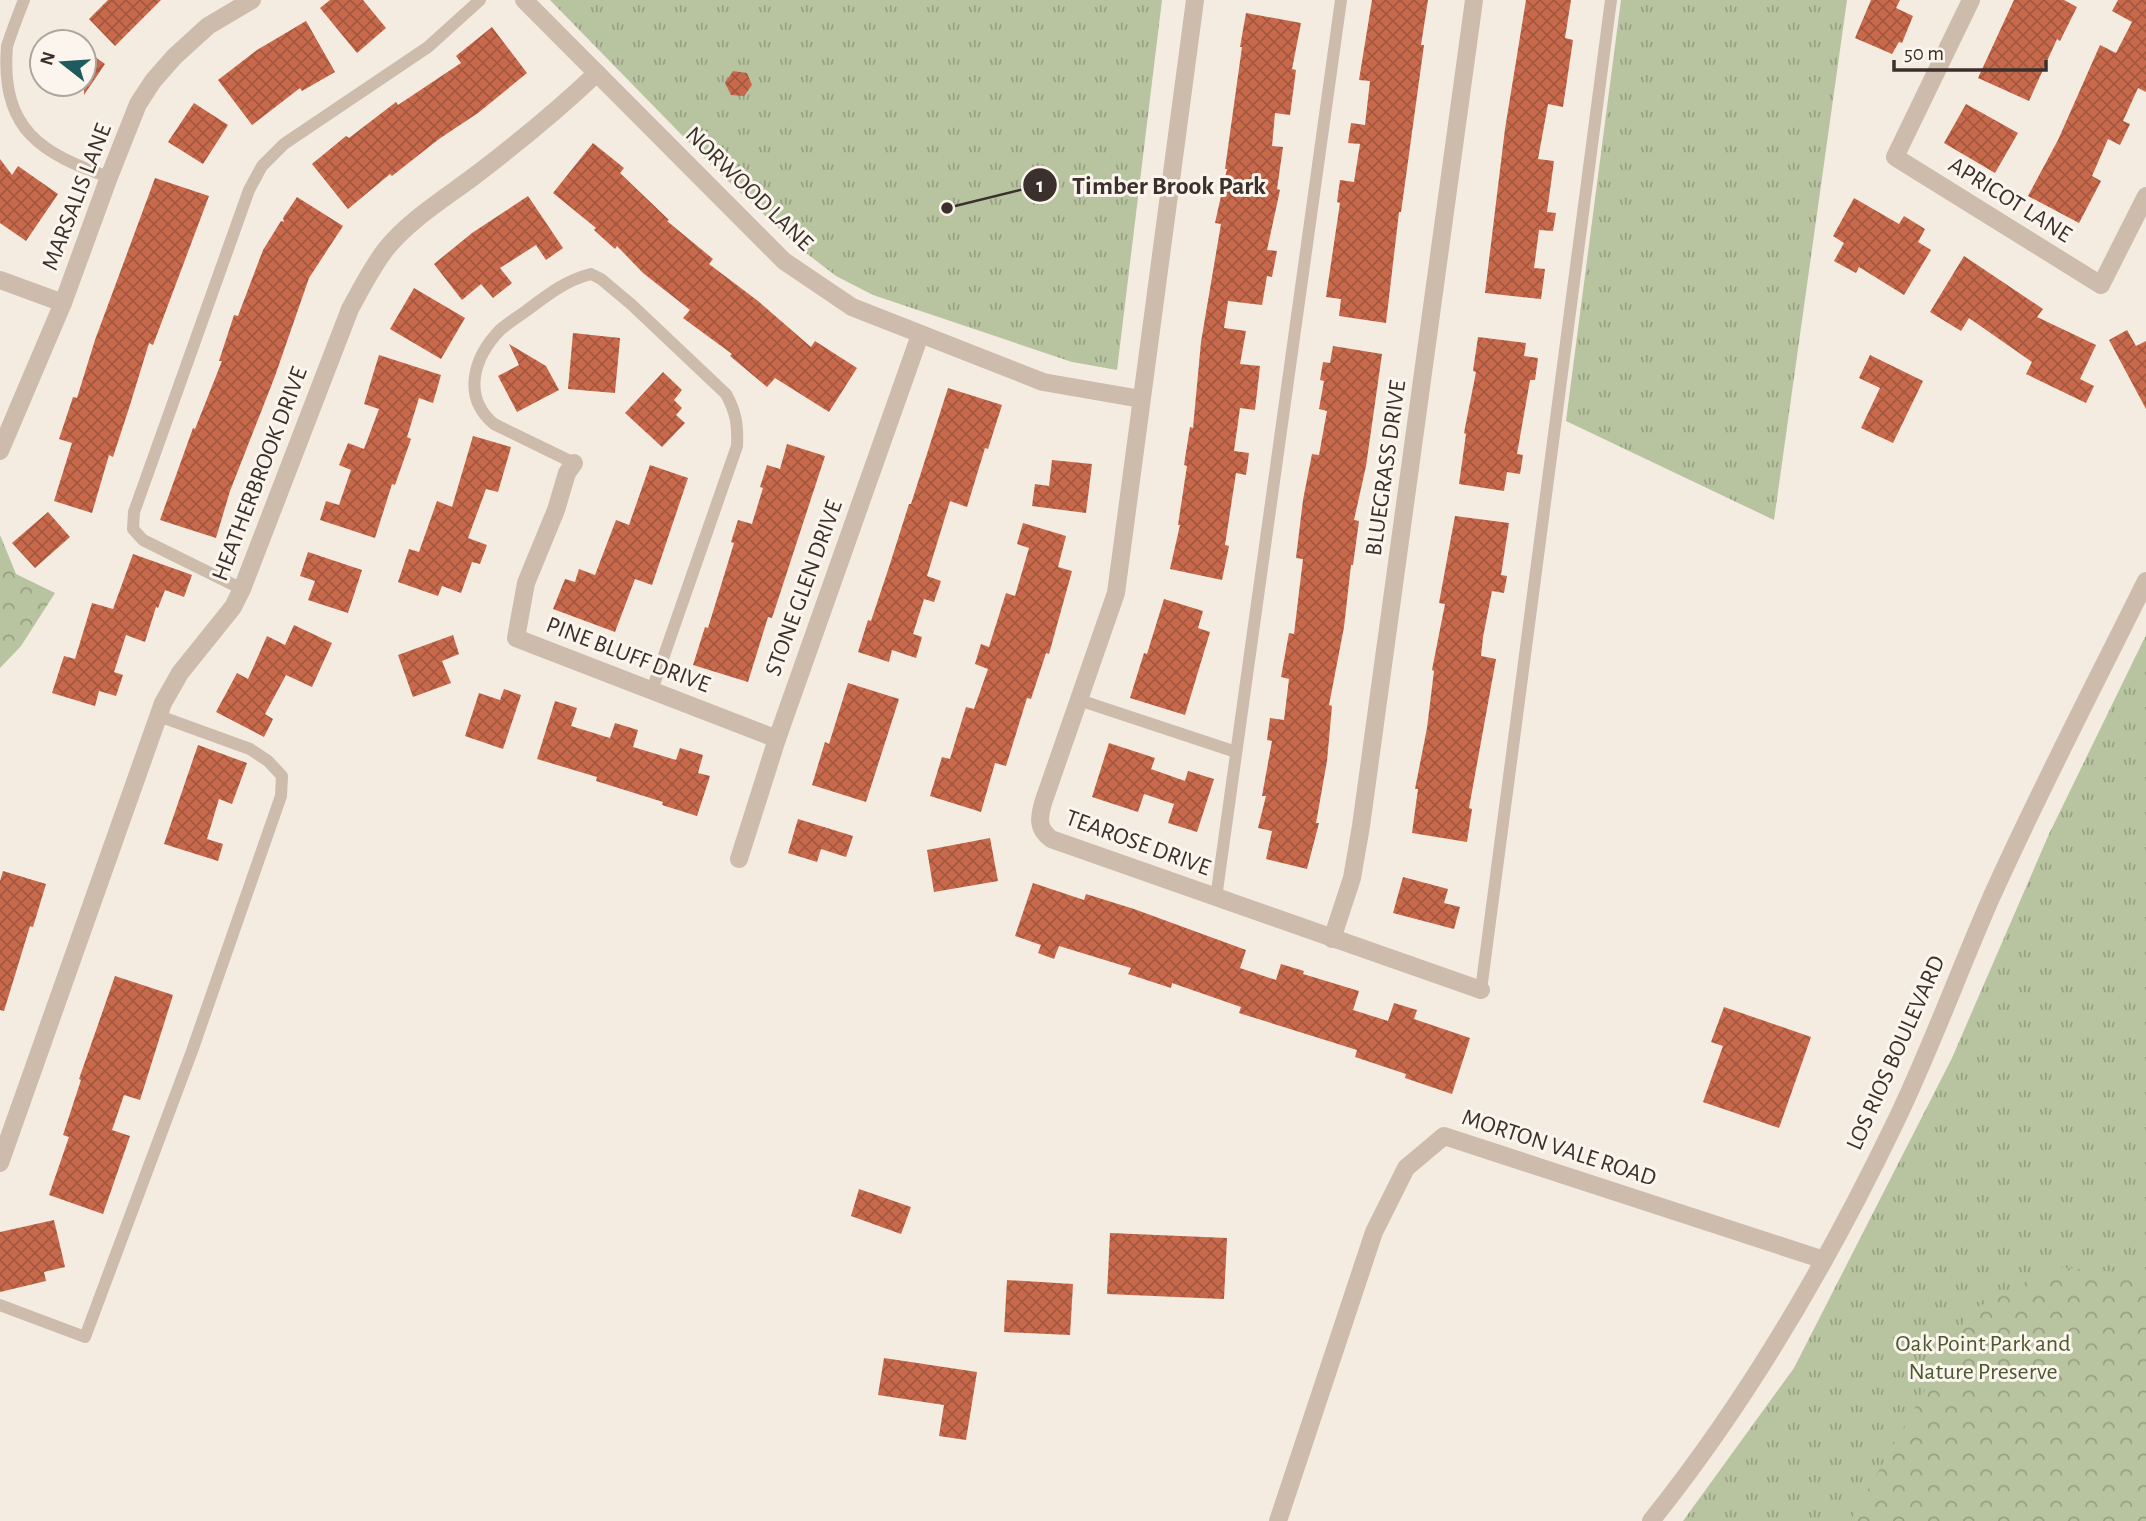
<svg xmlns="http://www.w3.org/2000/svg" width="2146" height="1521" viewBox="0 0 2146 1521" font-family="'Alegreya Sans',sans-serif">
  <defs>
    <pattern id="grass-tufts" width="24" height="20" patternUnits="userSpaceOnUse" patternTransform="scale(1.75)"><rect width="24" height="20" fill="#b8c4a0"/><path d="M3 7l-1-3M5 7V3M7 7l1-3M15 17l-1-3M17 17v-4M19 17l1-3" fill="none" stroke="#97a083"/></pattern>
    <pattern id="forest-crowns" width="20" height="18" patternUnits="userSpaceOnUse" patternTransform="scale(1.75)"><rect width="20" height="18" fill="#b8c4a0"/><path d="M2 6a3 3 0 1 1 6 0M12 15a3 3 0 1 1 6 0" fill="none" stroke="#97a083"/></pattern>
    <pattern id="building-cross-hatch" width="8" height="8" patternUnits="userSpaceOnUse" patternTransform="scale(1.75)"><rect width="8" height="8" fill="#c8694b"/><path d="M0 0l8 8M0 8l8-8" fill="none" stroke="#a4573f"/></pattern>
  </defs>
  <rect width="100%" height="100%" fill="#f4ebe1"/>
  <g fill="url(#grass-tufts)">
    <polygon points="550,0 1162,0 1117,370 1072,362 873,295 836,276 801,249 714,168"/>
    <polygon points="1621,0 1847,0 1774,520 1566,421"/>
    <polygon points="2146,635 2146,1521 1683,1521 1794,1368 1952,1058 2049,834"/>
  </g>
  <g fill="url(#forest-crowns)">
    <polygon points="0,535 16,574 55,593 21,646 0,668"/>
    <polygon points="2055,1267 2130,1273 2146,1284 2146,1521 1850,1521 1970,1311"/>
  </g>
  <g fill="url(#building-cross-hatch)">
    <polygon points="108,0 161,0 115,46 89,19"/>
    <polygon points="330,0 363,0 386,28 357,53 320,8"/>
    <polygon points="1372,0 1428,0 1421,45 1424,45 1406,176 1401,212 1399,212 1386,323 1339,316 1341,299 1326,297 1340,203 1337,202 1340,180 1354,182 1360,144 1348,143 1351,123 1365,125 1370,81 1359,80"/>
    <polygon points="1526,0 1571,0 1565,38 1573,40 1563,107 1548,104 1538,159 1554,161 1547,212 1556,213 1553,231 1539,230 1534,268 1545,269 1541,299 1485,293 1505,129"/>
    <polygon points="1871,0 1900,0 1896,8 1913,16 1902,43 1899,42 1892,54 1855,38"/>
    <polygon points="2014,0 2064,0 2077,7 2060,41 2057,39 2029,101 1978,78"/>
    <polygon points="2118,0 2146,0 2146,92 2138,88 2123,121 2130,124 2120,145 2108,139 2092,176 2101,181 2079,223 2028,196 2058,140 2100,45 2116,53 2132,22 2112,11"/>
    <polygon points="1246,13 1301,23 1292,69 1296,70 1290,115 1275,113 1272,146 1283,147 1277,189 1280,190 1267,250 1277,251 1272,277 1267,276 1262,305 1228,301 1224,328 1246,331 1240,364 1260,366 1255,410 1240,408 1234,451 1249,453 1246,475 1236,473 1225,545 1229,546 1222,580 1170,569 1180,525 1178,525 1187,466 1184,465 1190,427 1193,428 1201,342 1221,224 1215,223 1227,169 1225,169 1242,47 1240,47"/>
    <polygon points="306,21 335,72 302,91 300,88 252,125 218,80 257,50"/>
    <polygon points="492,27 527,73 478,113 439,139 392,176 390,174 348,209 312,164 346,136 349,138 396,102 398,105 461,63 456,56"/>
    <polygon points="84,49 105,64 84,95"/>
    <polygon points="733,71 747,73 752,85 744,96 731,95 725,83"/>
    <polygon points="194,103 228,125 203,164 168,142"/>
    <polygon points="1966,104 2018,133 1995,173 1944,143"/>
    <polygon points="593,143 624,168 620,173 669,220 667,221 713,259 709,264 758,301 811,347 815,341 857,368 829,412 775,378 767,387 730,356 732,354 683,318 690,310 643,273 617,246 615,249 594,230 596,228 553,193"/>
    <polygon points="0,159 12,175 18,166 58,194 26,241 0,223"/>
    <polygon points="155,178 209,196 153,345 149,343 130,405 113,457 109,455 92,513 54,501 72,443 59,439 73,397 77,398 95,340"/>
    <polygon points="528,196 563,248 546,260 536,245 500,268 512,283 493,298 481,284 462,300 434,264 472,233"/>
    <polygon points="297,197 343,226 309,278 275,376 230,491 216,538 160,520 193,428 195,429 222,361 219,361 234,315 238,316 263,250 281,221 284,222 283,218"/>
    <polygon points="1854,198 1899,224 1904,216 1925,229 1918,242 1931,250 1904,295 1859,267 1856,273 1834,261 1844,243 1833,236"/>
    <polygon points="1964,256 2043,309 2037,317 2096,345 2080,379 2094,386 2086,403 2026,374 2032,362 1969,318 1961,331 1930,312"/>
    <polygon points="414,288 465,318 441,359 390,329"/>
    <polygon points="2127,330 2136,346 2146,341 2146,409 2109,340"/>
    <polygon points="573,333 620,338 615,393 568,389"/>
    <polygon points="1478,337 1526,343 1524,356 1538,358 1535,380 1530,380 1517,454 1523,455 1520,474 1507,472 1504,491 1459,484 1466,434 1464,433 1476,372 1473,371"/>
    <polygon points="509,344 546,366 559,390 517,412 498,376 519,365"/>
    <polygon points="1333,346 1382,354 1366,466 1354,520 1359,521 1353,565 1351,565 1344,627 1329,705 1332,706 1327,761 1316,823 1319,823 1307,869 1266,859 1272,831 1258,828 1266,796 1262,796 1272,741 1267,740 1270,718 1284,720 1289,679 1281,677 1289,633 1294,634 1303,559 1296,558 1303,500 1312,454 1319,455 1327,411 1319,409 1324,381 1320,380 1323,362 1330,363"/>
    <polygon points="379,355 441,375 433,403 419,398 407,437 411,439 395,485 392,484 375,538 320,520 326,501 339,505 351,470 339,465 348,443 364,449 379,409 364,404"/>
    <polygon points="1870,355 1923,381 1893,443 1861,428 1880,388 1859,378"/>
    <polygon points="663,372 682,390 674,400 682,408 676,415 685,423 662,447 625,413"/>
    <polygon points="948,388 1002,405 988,449 985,448 967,507 950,501 927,576 941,581 934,602 924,599 913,634 922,637 916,658 892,650 889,662 858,652 868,620 871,621 890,564 909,504 911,504"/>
    <polygon points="473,436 511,447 498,492 486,489 468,538 487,545 480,564 472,562 461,593 442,586 438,596 398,582 409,549 419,552 437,501 452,507"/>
    <polygon points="787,444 825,456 772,618 768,617 748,682 693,665 705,627 708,628 734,543 731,542 738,520 752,524 763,488 760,487 767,465 780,469"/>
    <polygon points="1052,460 1092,464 1086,513 1032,506 1035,484 1049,486"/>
    <polygon points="650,465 688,478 652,585 635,579 615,632 553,609 565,579 575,582 579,569 595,575 616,520 629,525"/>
    <polygon points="48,512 70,537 35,568 12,543"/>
    <polygon points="1455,516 1509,523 1501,575 1507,576 1504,593 1492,591 1483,637 1481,656 1496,659 1469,808 1472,809 1467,842 1412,833 1418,789 1415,789 1427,728 1434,671 1432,670 1445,604 1439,603"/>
    <polygon points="1023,523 1066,536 1058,567 1072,571 1049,654 1046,653 1031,699 1027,698 1006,766 995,763 981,812 930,796 942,757 950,759 966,707 974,709 988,669 975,664 981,644 989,647 1006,593 1015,596 1029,548 1017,544"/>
    <polygon points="308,552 362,570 348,613 308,600 315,581 300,576"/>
    <polygon points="133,554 192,575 184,597 165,590 158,608 156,607 145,642 126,635 114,672 123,675 116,696 99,691 95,706 52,693 64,656 75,659 92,603 113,609"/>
    <polygon points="1164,599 1203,611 1198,628 1210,632 1185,715 1130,698 1144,653 1147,654"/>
    <polygon points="294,625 332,643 312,687 286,675 265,714 273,719 264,737 216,712 237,673 248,679 267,636 285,645"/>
    <polygon points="453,635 459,654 442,661 451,683 413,697 398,655"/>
    <polygon points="848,683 899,699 866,802 812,785 825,742 829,744"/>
    <polygon points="504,689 521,695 503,749 465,736 479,693 500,700"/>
    <polygon points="555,701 577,708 571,726 610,738 615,723 638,730 633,747 676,760 680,748 703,755 698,773 710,776 697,816 662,805 663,802 596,781 597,777 537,759"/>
    <polygon points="1109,743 1155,758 1151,769 1185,781 1188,771 1214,779 1197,832 1168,823 1174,804 1144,794 1138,812 1092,797"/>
    <polygon points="198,745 247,763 232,804 219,799 207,839 223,844 218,861 164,844"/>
    <polygon points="798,819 853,836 846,857 821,849 817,862 788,853"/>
    <polygon points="990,838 998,881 934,892 927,850"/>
    <polygon points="3,871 46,884 33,927 30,926 4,1011 0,1010 0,881"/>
    <polygon points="1403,877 1448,889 1444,903 1460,907 1454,929 1393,913"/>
    <polygon points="1033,883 1084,900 1086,894 1134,909 1246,950 1240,968 1276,980 1281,964 1304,971 1303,974 1359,991 1353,1010 1388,1021 1394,1003 1417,1010 1414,1019 1470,1038 1452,1094 1405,1078 1406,1074 1355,1057 1357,1050 1239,1013 1241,1007 1172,983 1171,988 1128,974 1131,968 1059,946 1054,959 1038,953 1041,945 1015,936"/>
    <polygon points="115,976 173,995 140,1100 124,1095 112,1130 130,1136 103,1214 49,1195 69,1137 63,1135 81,1080 79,1079"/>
    <polygon points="1724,1007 1811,1037 1779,1128 1703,1102 1723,1046 1711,1042"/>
    <polygon points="859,1189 911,1207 901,1234 851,1216"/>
    <polygon points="54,1220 65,1267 44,1272 46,1281 0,1292 0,1232"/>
    <polygon points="1110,1233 1227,1238 1224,1299 1107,1294"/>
    <polygon points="1007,1280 1073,1284 1070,1335 1004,1332"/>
    <polygon points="884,1358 977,1372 966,1440 939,1436 944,1405 878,1395"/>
  </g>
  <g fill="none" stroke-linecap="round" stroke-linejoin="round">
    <g stroke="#cdbbac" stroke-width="12">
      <path d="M24 0C18 15 12 31 7 46 0 131 43 154 109 177"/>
      <path d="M574 463 494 424C462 397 473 358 500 330 509 322 521 315 530 308 550 293 567 280 591 274L601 279 632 305 726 394C736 412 738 425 737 446L652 690"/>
      <polyline points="242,589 143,540 133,529 134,512 249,190 262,166 284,144 428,47 480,0"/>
      <polyline points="1079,700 1236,752"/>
      <polyline points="1216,898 1341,0"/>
      <polyline points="1481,990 1611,0"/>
      <polyline points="0,1305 85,1337 192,1051 281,796 282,776 268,761 250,749 159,716"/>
    </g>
    <g stroke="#cdbbac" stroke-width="18">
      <polyline points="524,0 784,261 852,307 1043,382 1141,399"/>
      <path d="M1195 0 1116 593 1043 803C1039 818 1037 828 1051 839L1481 990"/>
      <polyline points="1971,0 1895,157 2101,285 2146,196"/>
      <polyline points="0,280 63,303"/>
      <polyline points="0,451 63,303 109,177 138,104 153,81 174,57 208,26 252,0"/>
      <polyline points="574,463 567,473 556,510 526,583 516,638 777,739"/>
      <polyline points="739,859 777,739 920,335"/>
      <polyline points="1332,939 1352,878 1361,826 1474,0"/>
      <path d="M0 1163 163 703 180 673 233 607 242 589 350 309C361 289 372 267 386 249 410 219 447 197 477 174 519 142 559 109 597 73"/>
      <polyline points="1278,1521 1374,1232 1406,1168 1444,1136 1824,1260"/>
    </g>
    <path stroke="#cdbbac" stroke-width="18" d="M1651 1521C1748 1400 1827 1264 1894 1125 1930 1051 1958 973 1991 898 2039 791 2094 686 2146 581"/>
  </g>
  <g text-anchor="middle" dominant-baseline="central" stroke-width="6" stroke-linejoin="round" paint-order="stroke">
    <g font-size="24" fill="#3b302b" stroke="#fbf5ee">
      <text transform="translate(749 189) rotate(44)">NORWOOD LANE</text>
      <text transform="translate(77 197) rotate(-69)">MARSALIS LANE</text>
      <text transform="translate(2010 200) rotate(32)">APRICOT LANE</text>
      <text transform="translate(1386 468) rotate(-82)">BLUEGRASS DRIVE</text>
      <text transform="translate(260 474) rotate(-69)">HEATHERBROOK DRIVE</text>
      <text transform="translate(804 588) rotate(-70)">STONE GLEN DRIVE</text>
      <text transform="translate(628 655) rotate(21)">PINE BLUFF DRIVE</text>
      <text transform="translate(1138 843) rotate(20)">TEAROSE DRIVE</text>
      <text transform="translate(1896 1053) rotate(-66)">LOS RIOS BOULEVARD</text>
      <text transform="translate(1559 1148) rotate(18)">MORTON VALE ROAD</text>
    </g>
    <g font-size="24" fill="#4a5a2e" stroke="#fbf5ee">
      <text x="1983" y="1344">Oak Point Park and<tspan x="1983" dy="28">Nature Preserve</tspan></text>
    </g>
  </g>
  <path fill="none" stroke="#3b302b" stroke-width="2.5" d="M947 208L1040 185"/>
  <g fill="#3b302b" stroke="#fbf5ee" stroke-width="2.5">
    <circle cx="947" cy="208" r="7"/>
    <circle cx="1040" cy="185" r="18"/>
  </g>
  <g font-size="21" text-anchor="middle" font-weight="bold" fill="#fff">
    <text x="1040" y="192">1</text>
  </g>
  <g font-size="26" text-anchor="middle" font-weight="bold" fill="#3b302b" stroke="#fbf5ee" stroke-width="6" stroke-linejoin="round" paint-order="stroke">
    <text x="1169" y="194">Timber Brook Park</text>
  </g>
  <g transform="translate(63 63) rotate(287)"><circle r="33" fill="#fbf5ee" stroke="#aea6a0" stroke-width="2"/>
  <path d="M0-5L12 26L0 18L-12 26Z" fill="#1f5a5e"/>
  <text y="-10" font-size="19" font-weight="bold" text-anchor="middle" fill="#3b302b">N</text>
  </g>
  <path d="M1894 60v10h152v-10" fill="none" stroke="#3b302b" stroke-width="3.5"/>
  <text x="1904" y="60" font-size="21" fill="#3b302b" stroke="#fbf5ee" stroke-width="5" paint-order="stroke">50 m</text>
</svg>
